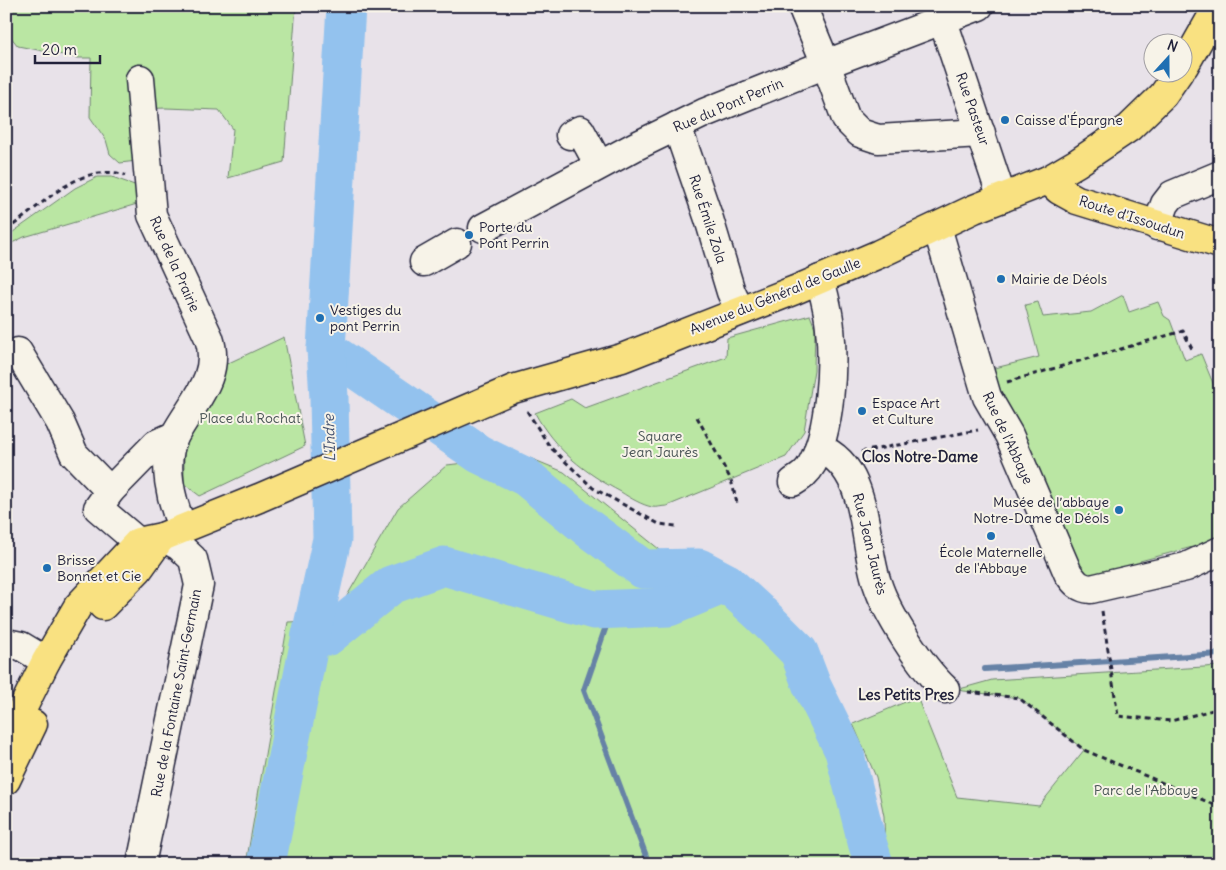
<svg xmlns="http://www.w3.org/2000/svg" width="1226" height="870" viewBox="0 0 1226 870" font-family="Delius,sans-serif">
  <rect width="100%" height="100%" fill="#e8e2e9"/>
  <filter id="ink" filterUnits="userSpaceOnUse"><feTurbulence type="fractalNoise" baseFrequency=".02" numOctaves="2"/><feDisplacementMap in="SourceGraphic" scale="10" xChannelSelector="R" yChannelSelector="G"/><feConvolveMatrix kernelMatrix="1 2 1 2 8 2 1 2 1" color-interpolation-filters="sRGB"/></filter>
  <g filter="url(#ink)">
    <g fill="#bae6a3" stroke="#6e846f">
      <polygon points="6,6 296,6 284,162 228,178 233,129 219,110 166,108 136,109 137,161 120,163 110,154 106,140 90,117 91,58 78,58 18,46 6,31"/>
      <polygon points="97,177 112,177 143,188 144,202 24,237 6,246 6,237 75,188"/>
      <polygon points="1123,295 1129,312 1158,302 1164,316 1170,320 1185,360 1201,354 1215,388 1220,386 1220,542 1211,542 1140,561 1141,570 1112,576 1081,574 1022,450 991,369 1039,357 1025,305 1038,302 1043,317 1091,312"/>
      <path d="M810 315 815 328 814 370 804 431 786 457 667 506C662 506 656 508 652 507 642 505 630 498 621 492 585 473 554 449 535 413L571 399 585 408 726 357 727 338Z"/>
      <polygon points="284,337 305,446 200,496 184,484 184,442 218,368"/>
      <polygon points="525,456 564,472 823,682 866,864 246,864 288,622 333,620 398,508 447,465"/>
      <polygon points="1220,666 1220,864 895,864 885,856 884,816 876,777 853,724 917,697 957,797 1039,806 1084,750 1019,698 956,690 992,680"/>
    </g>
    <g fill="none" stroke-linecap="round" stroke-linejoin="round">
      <g stroke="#6682a6" stroke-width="6">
        <polyline points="612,609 584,690 649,864"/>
        <polyline points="985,669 1220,654"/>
      </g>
      <g stroke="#93c2ee" stroke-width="39">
        <polyline points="326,349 479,454 526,477 589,529 643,569 699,568 727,583 763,616 799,652 812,686 844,751 867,842 874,864"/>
        <polyline points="311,635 328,636 391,585 444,566 594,610 669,607 727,583"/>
        <polyline points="266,864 311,635 332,539 329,398 326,349 346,6"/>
      </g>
      <g stroke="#22223b" stroke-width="31">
        <g id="minor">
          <polyline points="802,6 826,64 846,119 860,133 878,139 981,133"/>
          <polyline points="943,21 1002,198"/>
          <path d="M140 79 152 215 209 338C222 377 191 404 175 435 161 462 171 502 183 528"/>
          <polyline points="677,126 709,219 731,292 740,311"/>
          <polyline points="570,135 580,130 599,165"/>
          <polyline points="1157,226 1165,204 1172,195 1220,175"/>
          <path d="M937 227 987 397 1009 435 1068 573C1075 583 1079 588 1091 589L1186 567 1220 551"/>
          <polyline points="483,228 636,146 704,113 826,64 979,6"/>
          <polyline points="424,262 457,243"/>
          <polyline points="18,352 60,422 74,454 110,491"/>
          <path d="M819 448C870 468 862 539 877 583 887 614 921 667 945 689"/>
          <path d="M793 482C801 477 807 473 812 464 830 431 834 365 830 328 829 312 824 295 820 279"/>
          <polyline points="138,542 98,508 110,491 156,444 174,436"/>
          <polyline points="6,643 21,646 46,661"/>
          <polyline points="141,864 199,585 193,559 179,546 162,537"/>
        </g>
      </g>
      <g stroke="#22223b" stroke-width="31">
        <g id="major">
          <polyline points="1184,66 1218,6"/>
          <polyline points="1048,180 1059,190 1077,200 1220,244"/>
          <polyline points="103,606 138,570 161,538"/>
          <polyline points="6,742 46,661 78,606 138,542 162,537 259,498 513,389 622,358 795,290 879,254 974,209 1048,180 1077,163 1129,128 1163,95 1179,72"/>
          <polyline points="6,780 33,724"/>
        </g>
      </g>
      <g stroke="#22223b" stroke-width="3" stroke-dasharray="5 4" stroke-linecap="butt">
        <path d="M6 230C42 207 78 161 125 175"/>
        <polyline points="1007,382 1183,331 1192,349"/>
        <polyline points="527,411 550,447 593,488 659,524 676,526"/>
        <polyline points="697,417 731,480 737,503"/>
        <polyline points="861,452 978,430"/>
        <polyline points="1102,611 1118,716 1171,721 1220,708"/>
        <polyline points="968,692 1019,698 1084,750 1220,807"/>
      </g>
      <use href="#minor" stroke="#f7f3e8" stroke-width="28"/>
      <use href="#major" stroke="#f9e181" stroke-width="28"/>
    </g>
  </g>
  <g fill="#1f6fb2" stroke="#f7f3e8" stroke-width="2">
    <circle cx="1005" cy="120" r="5"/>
    <circle cx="469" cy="235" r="5"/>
    <circle cx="1001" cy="279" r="5"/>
    <circle cx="320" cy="318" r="5"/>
    <circle cx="862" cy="411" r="5"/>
    <circle cx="1119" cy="510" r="5"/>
    <circle cx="991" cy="536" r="5"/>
    <circle cx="47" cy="568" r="5"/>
  </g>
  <g text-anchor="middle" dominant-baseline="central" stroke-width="4" stroke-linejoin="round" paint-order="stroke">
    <g font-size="14" fill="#22223b" stroke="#f7f3e8">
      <text transform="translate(728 105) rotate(-23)">Rue du Pont Perrin</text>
      <text transform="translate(973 109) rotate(71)">Rue Pasteur</text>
      <text transform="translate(1132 217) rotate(18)">Route d'Issoudun</text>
      <text transform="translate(708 219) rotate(72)">Rue Émile Zola</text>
      <text transform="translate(175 264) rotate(66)">Rue de la Prairie</text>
      <text transform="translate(775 296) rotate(-22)">Avenue du Général de Gaulle</text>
      <text transform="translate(1008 438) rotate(65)">Rue de l'Abbaye</text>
      <text transform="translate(870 544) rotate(76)">Rue Jean Jaurès</text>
      <text transform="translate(176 693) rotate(-79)">Rue de la Fontaine Saint-Germain</text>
    </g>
    <g font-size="14" fill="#22223b" stroke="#f7f3e8" text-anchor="start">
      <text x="1015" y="120">Caisse d'Épargne</text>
      <text x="479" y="227">Porte du<tspan x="479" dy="16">Pont Perrin</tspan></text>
      <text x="1011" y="279">Mairie de Déols</text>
      <text x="330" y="310">Vestiges du<tspan x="330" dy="16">pont Perrin</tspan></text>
      <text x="872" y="403">Espace Art<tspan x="872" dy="16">et Culture</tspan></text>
      <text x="1109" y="502" text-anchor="end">Musée de l’abbaye<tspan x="1109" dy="16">Notre-Dame de Déols</tspan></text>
      <text x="991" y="552" text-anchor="middle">École Maternelle<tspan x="991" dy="16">de l'Abbaye</tspan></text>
      <text x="57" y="560">Brisse<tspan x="57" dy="16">Bonnet et Cie</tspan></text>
    </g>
    <g font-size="14" fill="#485355" stroke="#f7f3e8">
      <text x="250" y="418">Place du Rochat</text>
      <text x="660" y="436">Square<tspan x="660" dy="16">Jean Jaurès</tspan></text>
      <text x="1146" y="790">Parc de l'Abbaye</text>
    </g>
    <g font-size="15" font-style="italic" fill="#445271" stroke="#f7f3e8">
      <text transform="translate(329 438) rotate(-92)">L'Indre</text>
    </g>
    <g font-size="15" font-weight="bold" fill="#22223b" stroke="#f7f3e8">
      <text x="920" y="456">Clos Notre-Dame</text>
      <text x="906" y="694">Les Petits Pres</text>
    </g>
  </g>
  <rect width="1226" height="870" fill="none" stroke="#f7f3e8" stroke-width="25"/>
  <rect x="12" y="12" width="1201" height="845" fill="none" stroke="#22223b" stroke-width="2" filter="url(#ink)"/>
  <g transform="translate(1168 58) rotate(21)"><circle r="24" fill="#f7f3e8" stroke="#a29fa3"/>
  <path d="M0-4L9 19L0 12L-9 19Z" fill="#1f6fb2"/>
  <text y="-8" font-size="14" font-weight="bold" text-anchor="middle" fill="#22223b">N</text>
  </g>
  <path d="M35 55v8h65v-8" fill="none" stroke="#22223b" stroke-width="2.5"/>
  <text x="42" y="55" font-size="15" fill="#22223b" stroke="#f7f3e8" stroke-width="4" paint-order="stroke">20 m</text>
</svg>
